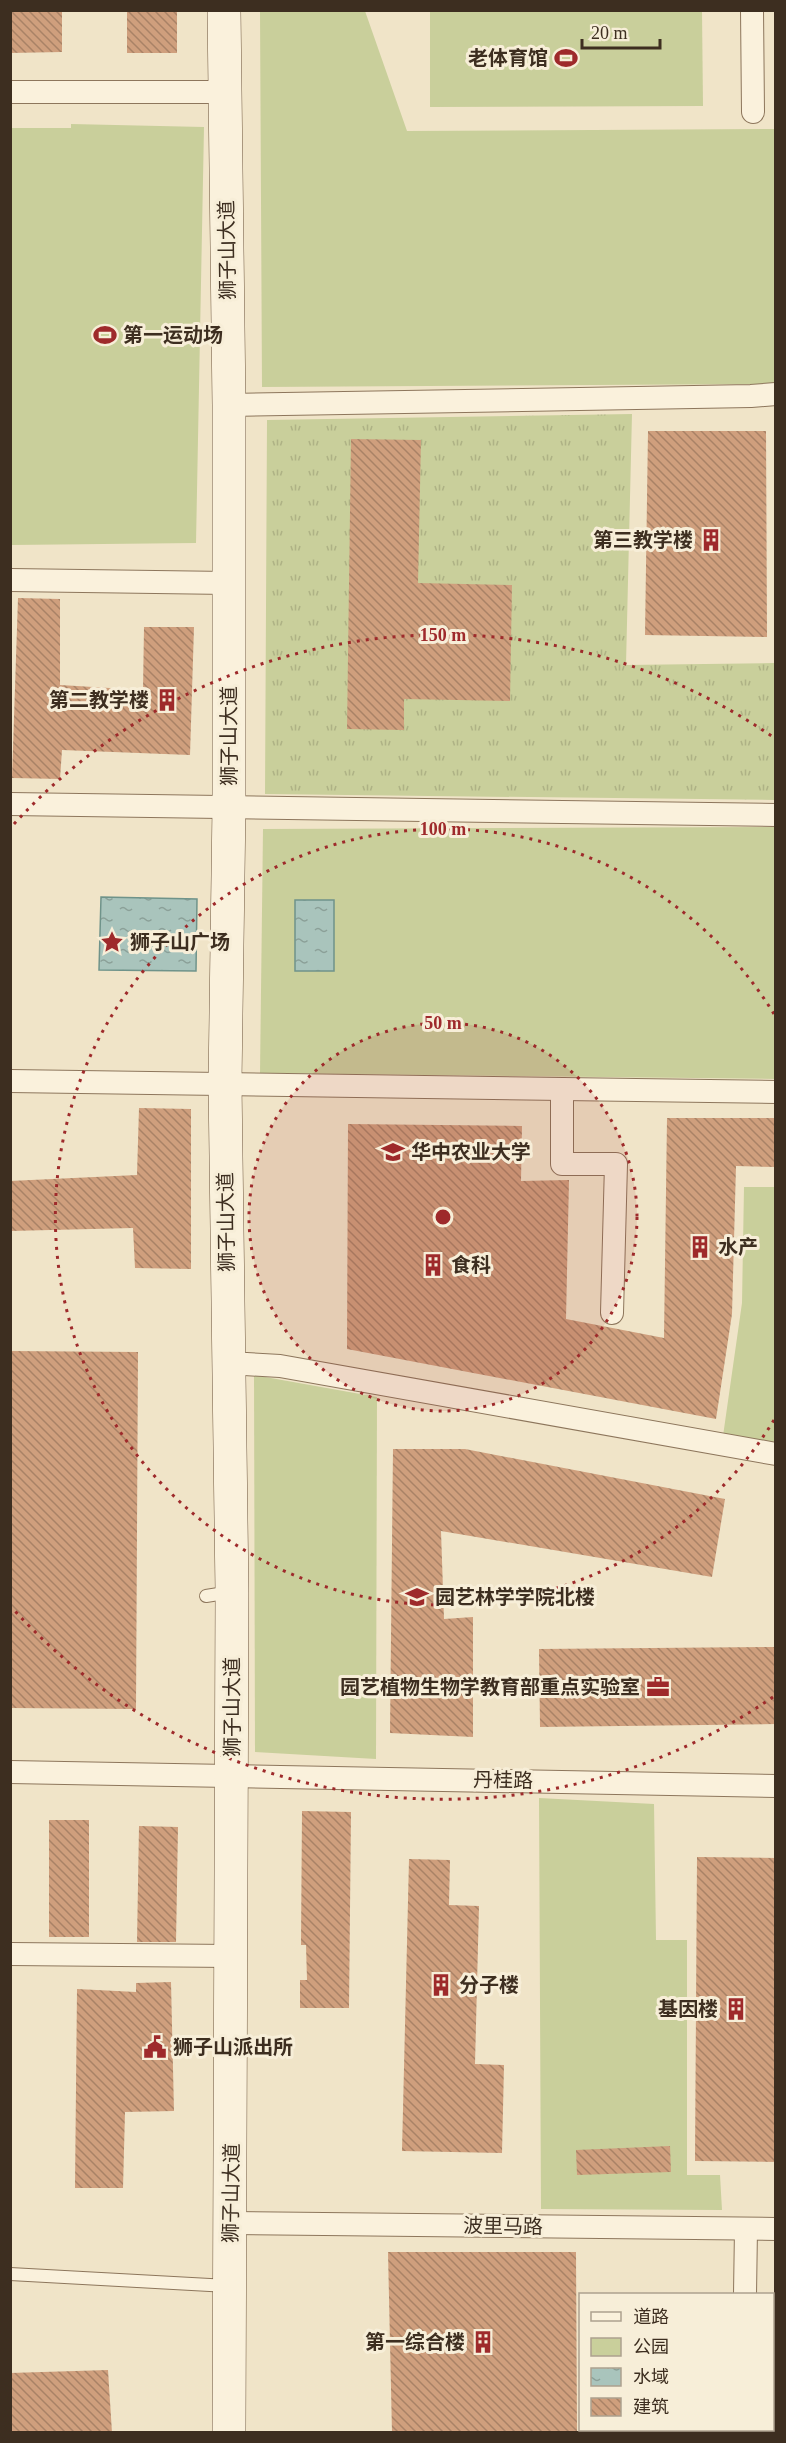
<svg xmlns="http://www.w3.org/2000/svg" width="786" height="2443" viewBox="0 0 786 2443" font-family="'Times New Roman','Noto Sans SC',serif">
  <defs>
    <pattern id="grass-tufts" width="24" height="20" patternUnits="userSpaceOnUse" patternTransform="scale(1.5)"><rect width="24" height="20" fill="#c9cf9b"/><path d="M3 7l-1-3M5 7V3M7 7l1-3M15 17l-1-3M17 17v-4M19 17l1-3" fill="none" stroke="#aeb285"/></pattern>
    <pattern id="water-ripples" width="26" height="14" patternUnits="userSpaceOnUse" patternTransform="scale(1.5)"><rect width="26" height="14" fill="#a9c4bc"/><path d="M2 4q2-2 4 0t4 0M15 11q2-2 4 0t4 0" fill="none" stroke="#8ba098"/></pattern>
    <pattern id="building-back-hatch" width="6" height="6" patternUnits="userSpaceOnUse" patternTransform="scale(1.5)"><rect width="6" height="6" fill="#cf9f7d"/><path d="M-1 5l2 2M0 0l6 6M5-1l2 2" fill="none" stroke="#a98266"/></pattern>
  </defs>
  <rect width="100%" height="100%" fill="#f0e4c8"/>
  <polygon fill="url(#grass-tufts)" points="632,414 626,665 775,663 775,800 265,794 267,420"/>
  <g fill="#c9cf9b">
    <polygon points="260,11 365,11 407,131 775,129 775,384 262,387"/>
    <polygon points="430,11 702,11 703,106 430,107"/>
    <polygon points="71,124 204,127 196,543 11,545 11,128 71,128"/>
    <polygon points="775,827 775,1079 260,1073 263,829"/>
    <polygon points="744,1187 775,1187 775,1445 723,1436 742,1303"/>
    <polygon points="254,1375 377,1397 376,1759 255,1752"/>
    <polygon points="539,1798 654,1804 656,1940 687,1940 687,2175 720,2175 722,2210 541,2209"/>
  </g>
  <g fill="url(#water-ripples)" stroke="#6f938a" stroke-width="1.5">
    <polygon points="101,897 197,899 196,971 99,970"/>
    <rect x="295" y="900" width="39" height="71"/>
  </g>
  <g fill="url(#building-back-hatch)">
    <polygon points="10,10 62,10 62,52 10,53"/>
    <rect x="127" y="10" width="50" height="43"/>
    <polygon points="648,431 766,431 767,637 645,635"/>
    <polygon points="351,439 421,440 418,583 512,585 510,701 404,699 404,730 347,729"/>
    <polygon points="18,598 60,599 60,685 143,690 144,627 194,627 190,755 62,750 60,779 12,778"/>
    <polygon points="139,1108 191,1109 191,1269 135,1268 133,1228 10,1231 10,1181 137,1175"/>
    <polygon points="667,1118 776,1118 776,1167 736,1166 732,1314 716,1419 347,1349 348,1124 522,1126 521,1181 569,1180 566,1319 664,1338"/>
    <polygon points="10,1351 138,1352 136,1709 10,1708"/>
    <polygon points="393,1449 465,1449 725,1499 712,1577 441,1531 444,1619 473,1617 473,1737 390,1733"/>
    <polygon points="776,1647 776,1724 540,1727 539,1649"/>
    <polygon points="302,1811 351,1812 349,2008 300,2008 300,1980 307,1980 306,1945 301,1945"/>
    <rect x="49" y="1820" width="40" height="117"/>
    <polygon points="139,1826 178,1827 176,1942 137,1942"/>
    <polygon points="697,1857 776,1858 776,2162 695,2161"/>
    <polygon points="409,1859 450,1860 449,1905 479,1906 475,2064 504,2065 502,2153 402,2151"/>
    <polygon points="171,1982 174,2111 125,2112 123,2188 75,2188 77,1989 136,1992 136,1983"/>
    <polygon points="670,2146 671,2172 577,2175 576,2150"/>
    <polygon points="388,2252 576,2252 577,2433 392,2433"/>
    <polygon points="108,2370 112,2433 10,2433 10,2373"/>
  </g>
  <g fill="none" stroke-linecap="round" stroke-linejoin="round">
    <g stroke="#8d765c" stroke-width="14">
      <g id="lane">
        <polyline points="206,1596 231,1592"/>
        <polyline points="10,2274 228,2286"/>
      </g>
    </g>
    <g stroke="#8d765c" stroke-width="24">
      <g id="street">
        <polyline points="752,10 753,112"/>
        <polyline points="10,92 225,92"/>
        <polyline points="229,405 751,396 776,394"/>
        <polyline points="10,580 228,583"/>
        <polyline points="10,804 776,815"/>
        <polyline points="10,1081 776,1092"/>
        <polyline points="562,1089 562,1164 616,1164 612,1313"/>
        <polyline points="228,1363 280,1366 776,1454"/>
        <polyline points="10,1772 776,1786"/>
        <polyline points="10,1954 231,1956"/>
        <polyline points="231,2223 776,2229"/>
        <polyline points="745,2294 746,2229"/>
        <polyline points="772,2423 776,2423"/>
      </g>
    </g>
    <g stroke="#6f573f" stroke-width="34">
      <polyline id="secondary" points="224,10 229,405 229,806 225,1083 232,1592 229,2432"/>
    </g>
    <use href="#lane" stroke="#faf1dc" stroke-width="12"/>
    <use href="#street" stroke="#faf1dc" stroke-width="22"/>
    <use href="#secondary" stroke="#faf1dc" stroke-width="33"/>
  </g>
  <circle cx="443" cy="1217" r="194" fill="#9e2a2b" fill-opacity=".12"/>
  <g fill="none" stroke="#9e2a2b" stroke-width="3" stroke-dasharray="3 6">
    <circle cx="443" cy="1217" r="194"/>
    <path d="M774 1420A388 388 0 1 1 774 1014"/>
    <path d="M773 1697A582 582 0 0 1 14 1610M14 824A582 582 0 0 1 773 737"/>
  </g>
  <defs>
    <g id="stadium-bare" transform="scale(1.8)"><path d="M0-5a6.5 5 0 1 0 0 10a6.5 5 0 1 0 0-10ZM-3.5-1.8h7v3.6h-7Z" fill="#9e2a2b" stroke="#f7eed8" stroke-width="2.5" paint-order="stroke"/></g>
    <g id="building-bare" transform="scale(1.8)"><path d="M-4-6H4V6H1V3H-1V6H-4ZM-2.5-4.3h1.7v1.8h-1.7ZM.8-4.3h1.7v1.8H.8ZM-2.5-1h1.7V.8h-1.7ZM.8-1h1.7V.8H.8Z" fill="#9e2a2b" stroke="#f7eed8" stroke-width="2.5" paint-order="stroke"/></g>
    <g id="sight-bare" transform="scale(1.8)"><path d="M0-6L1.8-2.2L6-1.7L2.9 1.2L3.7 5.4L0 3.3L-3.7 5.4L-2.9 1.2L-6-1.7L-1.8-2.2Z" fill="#9e2a2b" stroke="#f7eed8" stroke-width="2.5" paint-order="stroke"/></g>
    <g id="university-bare" transform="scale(1.8)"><path d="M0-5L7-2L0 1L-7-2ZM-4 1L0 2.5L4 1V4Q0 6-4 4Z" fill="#9e2a2b" stroke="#f7eed8" stroke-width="2.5" paint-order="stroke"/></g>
    <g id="school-bare" transform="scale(1.8)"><path d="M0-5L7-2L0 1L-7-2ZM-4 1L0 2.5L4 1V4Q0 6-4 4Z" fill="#9e2a2b" stroke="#f7eed8" stroke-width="2.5" paint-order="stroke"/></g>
    <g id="office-bare" transform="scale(1.8)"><path d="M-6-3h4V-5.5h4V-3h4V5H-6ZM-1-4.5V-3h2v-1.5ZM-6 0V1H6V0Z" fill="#9e2a2b" stroke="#f7eed8" stroke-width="2.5" paint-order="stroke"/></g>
    <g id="civic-bare" transform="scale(1.8)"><path d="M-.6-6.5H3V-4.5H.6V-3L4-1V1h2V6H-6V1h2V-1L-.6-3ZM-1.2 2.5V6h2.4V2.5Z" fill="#9e2a2b" stroke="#f7eed8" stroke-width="2.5" paint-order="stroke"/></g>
  </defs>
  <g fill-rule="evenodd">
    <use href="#stadium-bare" x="566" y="58"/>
    <use href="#stadium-bare" x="105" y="335"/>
    <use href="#building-bare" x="711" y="540"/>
    <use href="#building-bare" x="167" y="700"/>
    <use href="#sight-bare" x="112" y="942"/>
    <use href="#university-bare" x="393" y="1152"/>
    <use href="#building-bare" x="700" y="1247"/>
    <use href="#building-bare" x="433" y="1265"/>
    <use href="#school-bare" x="417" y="1597"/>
    <use href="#office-bare" x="658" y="1687"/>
    <use href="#building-bare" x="441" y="1985"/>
    <use href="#building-bare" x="736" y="2009"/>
    <use href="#civic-bare" x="155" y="2047"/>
    <use href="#building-bare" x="483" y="2342"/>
  </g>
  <g text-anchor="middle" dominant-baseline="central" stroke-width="6" stroke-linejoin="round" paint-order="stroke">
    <g font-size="20" font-weight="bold" fill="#3d2e20" stroke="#f7eed8" text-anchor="start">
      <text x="548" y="58" text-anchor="end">老体育馆</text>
      <text x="123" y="335">第一运动场</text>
      <text x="693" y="540" text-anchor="end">第三教学楼</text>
      <text x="149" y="700" text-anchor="end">第二教学楼</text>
      <text x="130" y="942">狮子山广场</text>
      <text x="411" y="1152">华中农业大学</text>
      <text x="718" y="1247">水产</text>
      <text x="451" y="1265">食科</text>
      <text x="435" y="1597">园艺林学学院北楼</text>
      <text x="640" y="1687" text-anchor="end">园艺植物生物学教育部重点实验室</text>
      <text x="459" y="1985">分子楼</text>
      <text x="718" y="2009" text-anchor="end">基因楼</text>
      <text x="173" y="2047">狮子山派出所</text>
      <text x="465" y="2342" text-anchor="end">第一综合楼</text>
    </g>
    <g font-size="20" fill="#3d2e20" stroke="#f7eed8">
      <text transform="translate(227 250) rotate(-91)">狮子山大道</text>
      <text transform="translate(229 736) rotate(-90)">狮子山大道</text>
      <text transform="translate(226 1222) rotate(-91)">狮子山大道</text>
      <text transform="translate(232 1707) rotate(-90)">狮子山大道</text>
      <text transform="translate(503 1780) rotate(1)">丹桂路</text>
      <text transform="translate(231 2193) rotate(-89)">狮子山大道</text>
      <text transform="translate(503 2226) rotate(1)">波里马路</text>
    </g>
  </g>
  <circle cx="443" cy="1217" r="9" fill="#9e2a2b" stroke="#f7eed8" stroke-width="3"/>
  <g font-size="18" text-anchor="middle" font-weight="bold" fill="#9e2a2b" stroke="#f7eed8" stroke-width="6" stroke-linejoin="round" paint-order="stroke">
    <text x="443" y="641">150 m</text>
    <text x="443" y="835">100 m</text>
    <text x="443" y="1029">50 m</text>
  </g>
  <rect width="786" height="2443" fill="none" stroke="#3d2e20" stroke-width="24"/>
  <rect x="579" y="2293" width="195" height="138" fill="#f7eed8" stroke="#ada18e" stroke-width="1.5"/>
  <rect x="591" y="2312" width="30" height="9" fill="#faf1dc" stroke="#ada18e" stroke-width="1.5"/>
  <text x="633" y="2323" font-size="18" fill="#3d2e20">道路</text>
  <rect x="591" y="2338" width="30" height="18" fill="#c9cf9b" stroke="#ada18e" stroke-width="1.5"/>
  <text x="633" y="2353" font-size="18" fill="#3d2e20">公园</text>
  <rect x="591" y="2368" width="30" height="18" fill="url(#water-ripples)" stroke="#ada18e" stroke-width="1.5"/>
  <text x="633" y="2383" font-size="18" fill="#3d2e20">水域</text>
  <rect x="591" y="2398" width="30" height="18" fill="url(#building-back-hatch)" stroke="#ada18e" stroke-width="1.5"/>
  <text x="633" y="2413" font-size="18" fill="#3d2e20">建筑</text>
  <path d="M582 39v9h78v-9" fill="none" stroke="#3d2e20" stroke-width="3"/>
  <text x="591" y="39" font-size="18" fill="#3d2e20" stroke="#f7eed8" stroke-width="4.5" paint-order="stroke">20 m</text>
</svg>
